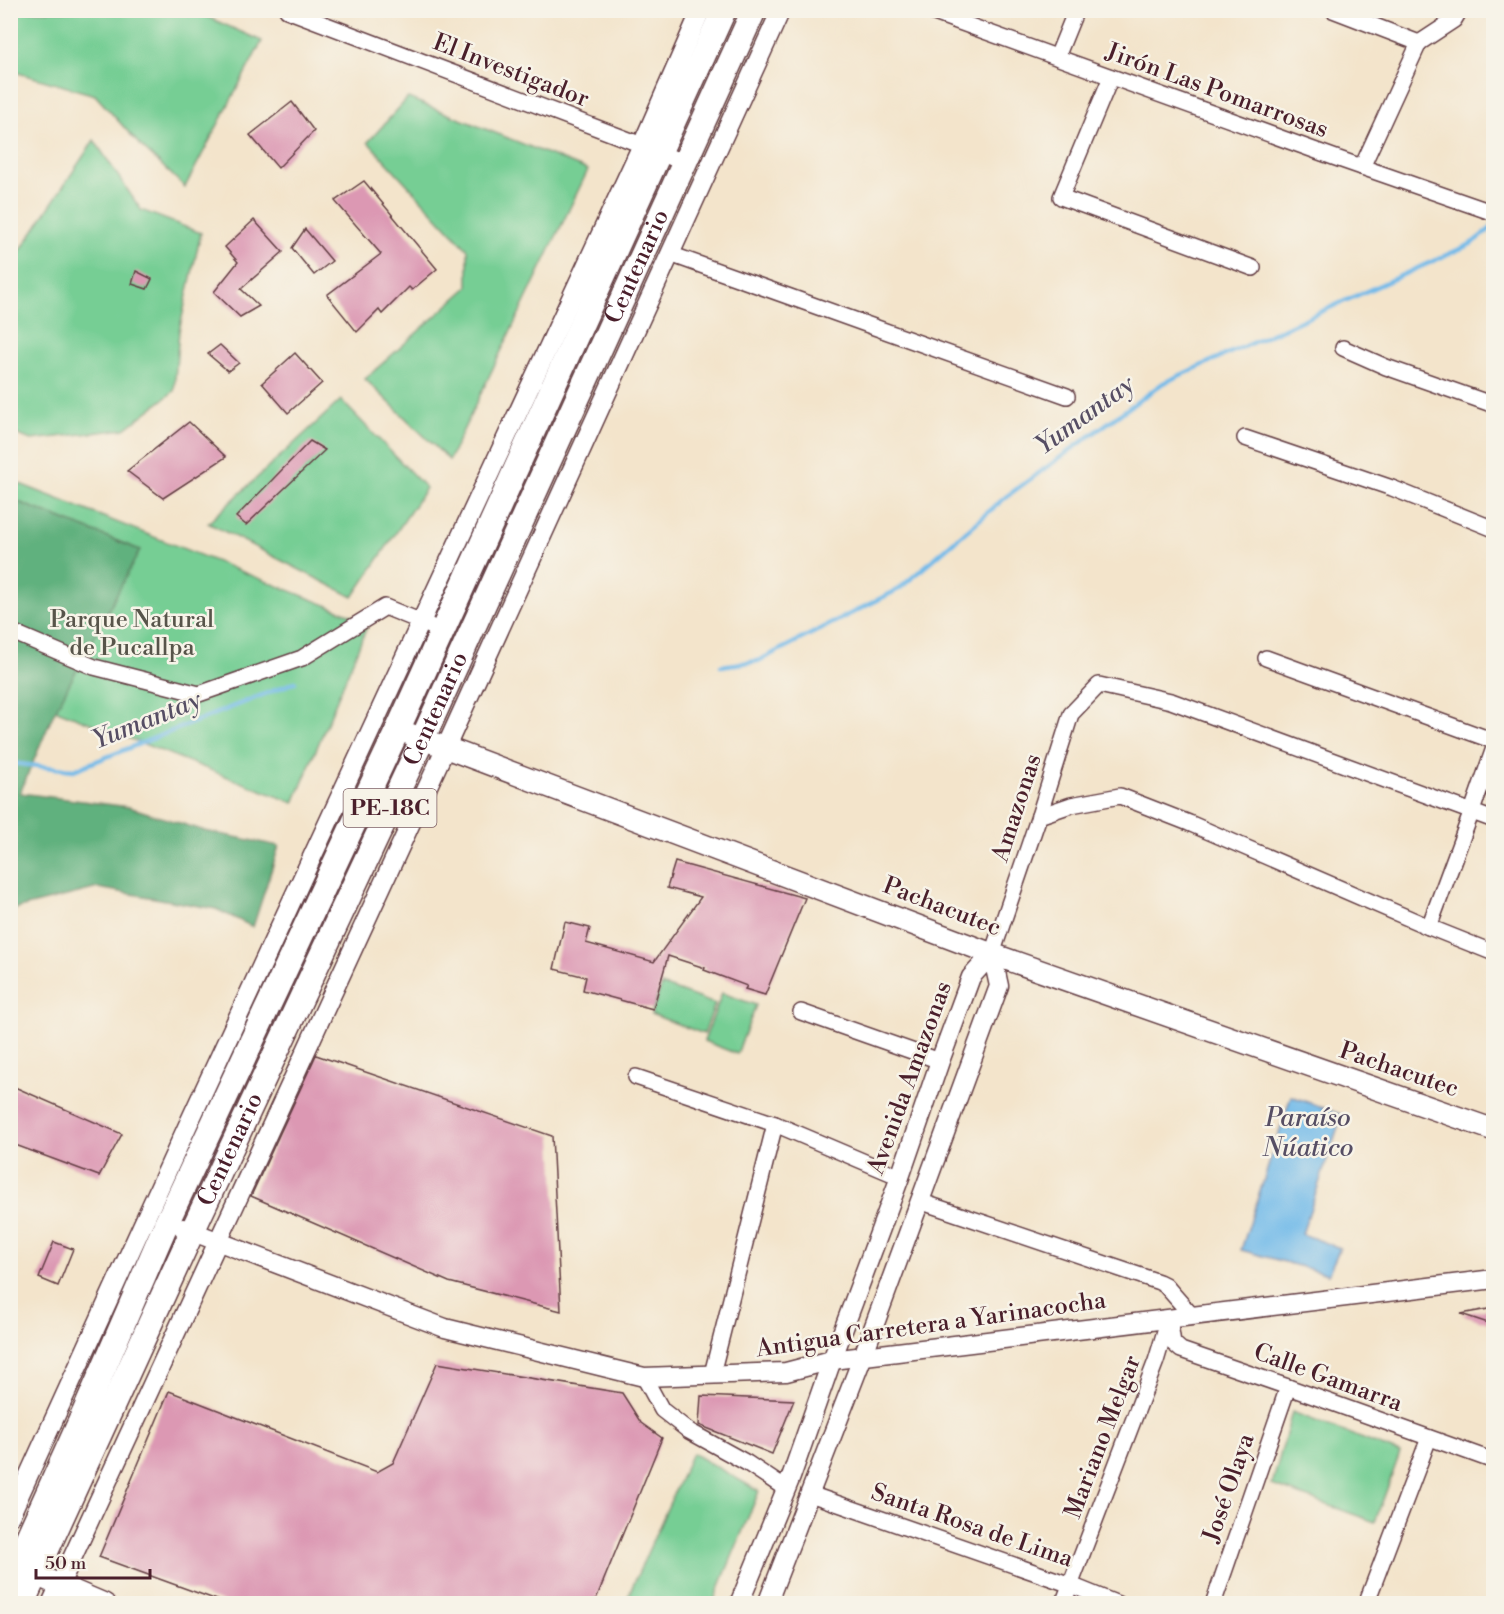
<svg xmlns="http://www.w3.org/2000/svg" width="1504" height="1614" viewBox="0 0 1504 1614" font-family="'Libre Bodoni',serif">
  <rect width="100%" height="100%" fill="#f7f3e8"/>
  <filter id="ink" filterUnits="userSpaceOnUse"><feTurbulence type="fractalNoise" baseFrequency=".0167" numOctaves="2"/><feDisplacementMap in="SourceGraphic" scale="12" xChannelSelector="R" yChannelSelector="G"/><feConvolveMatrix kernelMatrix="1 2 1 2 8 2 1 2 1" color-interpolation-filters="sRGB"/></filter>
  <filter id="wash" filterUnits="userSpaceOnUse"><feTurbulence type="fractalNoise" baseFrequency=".008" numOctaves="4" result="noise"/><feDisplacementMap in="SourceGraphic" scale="24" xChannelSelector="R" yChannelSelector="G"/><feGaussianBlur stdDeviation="1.35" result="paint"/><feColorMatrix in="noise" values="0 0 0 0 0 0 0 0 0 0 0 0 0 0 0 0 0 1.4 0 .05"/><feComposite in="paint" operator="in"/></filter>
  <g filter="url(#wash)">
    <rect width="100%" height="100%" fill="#f3e4cb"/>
    <g fill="#76ce94" stroke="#607660" stroke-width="1.5">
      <polygon points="10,11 194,11 262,41 185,187 140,145 95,95 11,71"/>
      <polygon points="408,98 588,170 449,460 365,379 468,287 468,250 368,142"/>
      <polygon points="94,140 141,210 201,233 179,331 174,391 125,429 31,440 11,432 10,266"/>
      <polygon points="341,400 426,488 353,597 208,523"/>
      <polygon points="10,480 369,622 294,803 11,692"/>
      <polygon points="662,985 715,1004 704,1034 651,1014"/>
      <polygon points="722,993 756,1005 737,1054 704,1041"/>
      <polygon points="1292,1412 1400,1453 1375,1522 1272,1485"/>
      <polygon points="692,1453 759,1491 713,1603 625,1603"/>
    </g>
    <polygon fill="#60b17e" stroke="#556854" stroke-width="1.5" points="11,499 140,550 53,715 20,793 129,807 205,831 279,846 253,927 216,909 98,888 11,910"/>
    <polygon fill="#71bae9" stroke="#5e6c8a" stroke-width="1.5" points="1291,1096 1342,1115 1302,1234 1340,1248 1328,1274 1241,1250"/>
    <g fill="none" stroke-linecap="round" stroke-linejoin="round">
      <g stroke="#71bae9" stroke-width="4.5">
        <polyline points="721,666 758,661 899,589 1007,496 1163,383 1471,244 1494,226"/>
        <polyline points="10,763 74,770 295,682"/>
      </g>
    </g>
    <g id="blocks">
      <g fill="#dc98b3">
        <polygon points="292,102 314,131 278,168 250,135"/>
        <polygon points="364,181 437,269 412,290 409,287 382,314 379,310 357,332 327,295 381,254 335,201"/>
        <polygon points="254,220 283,252 241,289 259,306 240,317 214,292 238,262 225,247"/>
        <polygon points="305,229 332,261 314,275 292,248"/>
        <polygon points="136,271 152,279 147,289 132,284"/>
        <polygon points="220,345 239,363 228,371 208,354"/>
        <polygon points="295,353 322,383 288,413 262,383"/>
        <polygon points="189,422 226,457 163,498 127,471"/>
        <polygon points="310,441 325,450 246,525 236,517"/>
        <polygon points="675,862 805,898 765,995 745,989 747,986 704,970 705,968 668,956 653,1009 583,990 586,977 554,969 565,922 590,928 586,943 654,962 701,897 667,888"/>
        <polygon points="316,1055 552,1136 561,1311 449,1282 251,1196"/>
        <polygon points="10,1085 122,1134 99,1176 10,1143"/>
        <polygon points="54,1242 73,1249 58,1286 39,1278"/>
        <polygon points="1494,1308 1494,1325 1461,1314"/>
        <polygon points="437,1363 622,1393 641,1423 662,1438 594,1604 228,1604 99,1557 169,1391 377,1472 393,1463"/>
        <polygon points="701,1396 794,1400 772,1454 699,1425"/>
      </g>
    </g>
  </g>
  <g filter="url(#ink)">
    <use href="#blocks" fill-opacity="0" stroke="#633d43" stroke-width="1.5"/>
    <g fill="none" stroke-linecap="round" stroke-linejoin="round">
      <g stroke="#633d43" stroke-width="18">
        <g id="minor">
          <polyline points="287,10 642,145 684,163"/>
          <polyline points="926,10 1336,158 1494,213"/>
          <polyline points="1333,10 1419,43"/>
          <polyline points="1057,57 1076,10"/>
          <polyline points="1111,77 1061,197 1253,268"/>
          <polyline points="1362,167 1419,43 1454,20 1460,10"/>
          <polyline points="670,254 1067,396"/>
          <polyline points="1343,348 1386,367 1494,405"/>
          <polyline points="1245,438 1392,488 1494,529"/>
          <polyline points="10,631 94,667 199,694 302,658 385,607 422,622 442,632"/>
          <polyline points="1266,658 1494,741"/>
          <polyline points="1039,816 1071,805 1120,796 1189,823 1429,927 1494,953"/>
          <polyline points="1429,927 1472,811 1494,748"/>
          <polyline points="992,954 1039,816 1071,714 1099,685 1171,701 1494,820"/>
          <polyline points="801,1012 940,1061"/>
          <polyline points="636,1077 775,1124 900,1177"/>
          <polyline points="919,1201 1159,1282 1165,1285 1193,1317"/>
          <polyline points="1169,1318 1173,1343 1181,1350 1288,1387 1494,1461"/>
          <polyline points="712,1374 775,1124"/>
          <polyline points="644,1377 662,1410 689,1431 747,1463 786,1489"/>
          <polyline points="810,1494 1071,1585 1118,1604"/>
          <polyline points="1063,1604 1156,1361 1168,1321"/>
          <polyline points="1213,1604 1288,1387"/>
          <polyline points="1366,1604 1429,1438"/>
        </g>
      </g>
      <g stroke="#633d43" stroke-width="21">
        <g id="tertiary">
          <polyline points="183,1228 445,1328 644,1377 786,1372 832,1360 1494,1279"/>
          <polyline points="10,1516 187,1127 642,145 701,10"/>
          <polyline points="51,1604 451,736 781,10"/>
          <polyline points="739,1604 791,1477 832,1360 900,1177 940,1061 971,977 992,954"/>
          <polyline points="767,1604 863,1356 999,986 992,954"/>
        </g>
      </g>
      <g stroke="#633d43" stroke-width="24">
        <g id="secondary">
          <polyline points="407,733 992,954 1494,1130"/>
          <polyline points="22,1569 104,1604"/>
        </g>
      </g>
      <g stroke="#633d43" stroke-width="27">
        <g id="trunk">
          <polyline points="10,1577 85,1411 167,1222 398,729 724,10"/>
          <path id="s1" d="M22 1604 192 1232 423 738 754 10"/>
        </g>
      </g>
      <use href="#minor" stroke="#fff" stroke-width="15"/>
      <use href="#tertiary" stroke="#fff" stroke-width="18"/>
      <use href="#secondary" stroke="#fff" stroke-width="21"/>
      <use href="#trunk" stroke="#fff" stroke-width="24"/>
    </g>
  </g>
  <g text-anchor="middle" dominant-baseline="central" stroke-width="5" stroke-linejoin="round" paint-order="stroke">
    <rect fill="#f7f3e8" stroke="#7e5f64" stroke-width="1.5" x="343.5" y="789" width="93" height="38" rx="4.5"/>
    <g font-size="22" font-weight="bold" fill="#4a1f2b">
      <text x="390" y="808">PE-18C</text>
    </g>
    <g font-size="24" fill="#4a1f2b" stroke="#f7f3e8">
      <text transform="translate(511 71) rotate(21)">El Investigador</text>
      <text transform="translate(1217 91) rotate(20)">Jirón Las Pomarrosas</text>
      <text stroke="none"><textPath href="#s1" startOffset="1472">Centenario</textPath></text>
      <text stroke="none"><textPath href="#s1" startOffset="986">Centenario</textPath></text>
      <text transform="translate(1017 808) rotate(-72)">Amazonas</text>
      <text transform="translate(942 907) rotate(21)">Pachacutec</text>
      <text transform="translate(1399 1070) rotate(19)">Pachacutec</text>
      <text transform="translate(910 1078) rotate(-70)">Avenida Amazonas</text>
      <text stroke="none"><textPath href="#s1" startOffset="500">Centenario</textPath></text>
      <text transform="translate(931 1325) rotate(-8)">Antigua Carretera a Yarinacocha</text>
      <text transform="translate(1328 1378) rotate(20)">Calle Gamarra</text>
      <text transform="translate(1103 1437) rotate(-69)">Mariano Melgar</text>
      <text transform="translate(1229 1488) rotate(-71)">José Olaya</text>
      <text transform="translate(972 1526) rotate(19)">Santa Rosa de Lima</text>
    </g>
    <g font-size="24" fill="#57544a" stroke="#f7f3e8">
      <text x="132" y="620">Parque Natural<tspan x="132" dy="28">de Pucallpa</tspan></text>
    </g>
    <g font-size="26" font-style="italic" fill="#564e64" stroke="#f7f3e8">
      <text transform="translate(1085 415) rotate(-36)">Yumantay</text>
      <text transform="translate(147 720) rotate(-22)">Yumantay</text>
      <text x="1308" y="1118">Paraíso<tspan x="1308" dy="30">Núatico</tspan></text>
    </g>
  </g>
  <rect width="1504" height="1614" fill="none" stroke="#f7f3e8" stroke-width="36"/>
  <path d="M36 1569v9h114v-9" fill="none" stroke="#4a1f2b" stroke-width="3"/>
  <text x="45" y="1569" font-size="18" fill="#4a1f2b" stroke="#f7f3e8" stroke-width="4.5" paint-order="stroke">50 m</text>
</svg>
